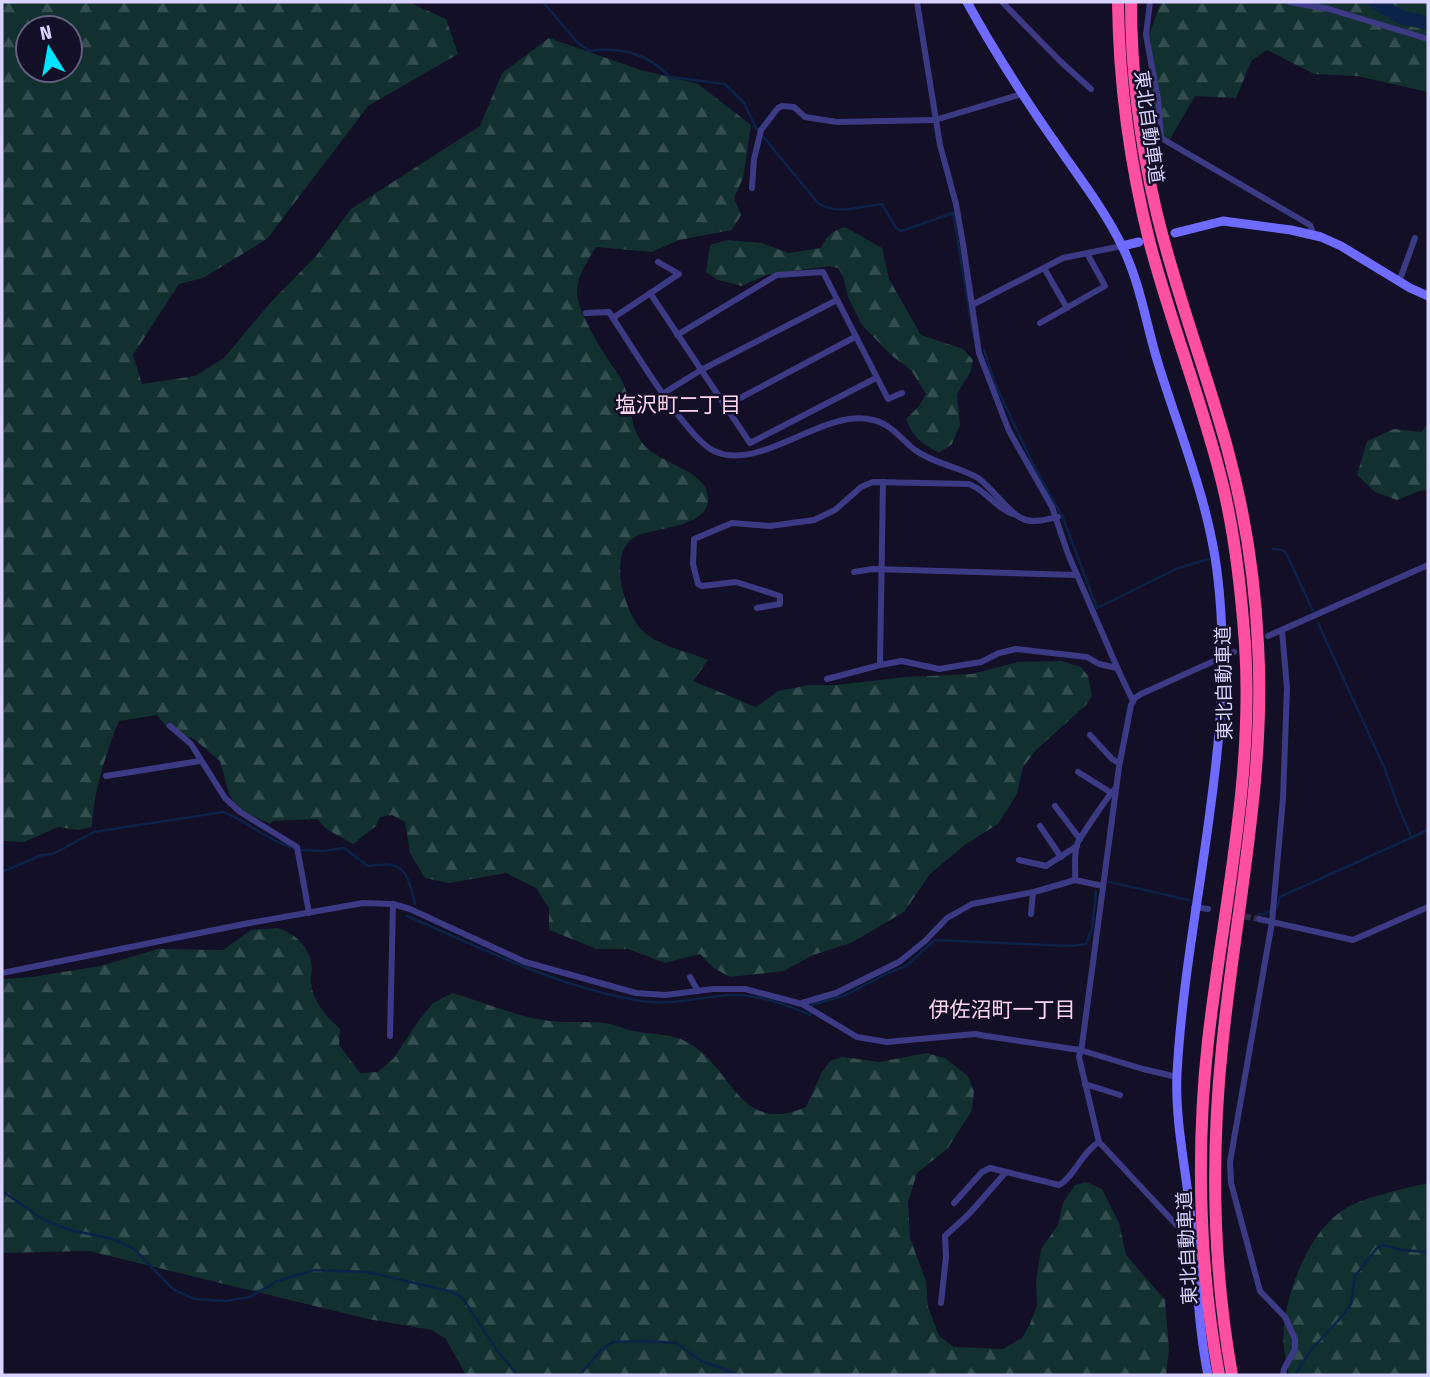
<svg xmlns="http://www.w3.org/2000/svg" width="1430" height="1377" viewBox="0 0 1430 1377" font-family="'Fira Sans Condensed','Noto Sans JP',sans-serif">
  <defs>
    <pattern id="forest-firs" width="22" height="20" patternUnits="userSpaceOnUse" patternTransform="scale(1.75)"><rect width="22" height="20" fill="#12302f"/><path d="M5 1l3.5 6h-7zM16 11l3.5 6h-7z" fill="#344d4e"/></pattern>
  </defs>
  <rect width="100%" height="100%" fill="#130f26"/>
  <g fill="url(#forest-firs)" fill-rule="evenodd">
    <path d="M7 2H408L446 19 458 54 368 106 267 239 203 278 179 284 133 355 142 384 195 376 224 358 271 302 316 256 351 209 480 126 502 73 549 38 641 70 698 84 751 125 743 178 734 198 741 215 732 230 679 240 652 252 596 247C588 260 578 274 577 290 576 308 597 342 607 358 612 366 620 375 624 385 631 402 630 426 641 441 655 464 706 468 708 497 711 528 654 527 635 537 606 553 625 615 644 632 661 647 687 651 708 660L693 681 756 707 778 691 810 685H837L905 677 972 674 1018 662 1061 661 1081 667 1088 676 1092 696 1086 705 1037 749 1023 767 1017 794 998 824 966 844 930 874 904 912 851 943 813 955 784 971 730 977 714 968 700 954 665 963 628 949H597L549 930V908L536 888 506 873 450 883 425 878 410 853 405 822 392 815 380 817 376 826 353 844 328 830 317 819 273 821 270 824 238 809 229 794 220 761 194 739 169 730 157 715 119 721C106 751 93 795 92 827L78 830 58 827 24 842 2 841V3ZM28 28H70V70H28Z"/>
    <polygon points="1163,2 1428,2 1428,92 1357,76 1314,74 1267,50 1252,60 1236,98 1195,96 1169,141 1155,129 1146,43 1160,5"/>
    <path d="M845 227 882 248 889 279 921 335 963 349 973 360 970 373 957 394 960 425 952 444 939 453C922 444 913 437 906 419L919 406 926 394 911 370 891 355 862 325 848 297 843 276 838 268 829 266 766 275 742 286 718 280 706 272 710 245 727 240 762 243 788 253 821 248C827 236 831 231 845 227Z"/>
    <polygon points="1428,424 1428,490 1419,491 1397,500 1375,492 1357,475 1367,441 1394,429 1421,432"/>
    <path d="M277 928C295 933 310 947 312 967 312 972 310 978 311 983 313 1002 327 1017 340 1029L339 1045 360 1073 378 1072 394 1058 416 1024 433 1003 452 993C484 1002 517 1017 550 1021 568 1023 586 1021 604 1023 614 1024 624 1030 635 1031 651 1035 671 1033 687 1042 734 1068 738 1136 806 1107L822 1072 830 1061 842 1057 880 1062 926 1053 945 1058 968 1076 974 1091 972 1110 948 1148 917 1173 908 1202 910 1238 926 1281 928 1307 939 1336 954 1347 1003 1349 1022 1338 1030 1324 1037 1305 1036 1282 1041 1249 1058 1225 1063 1203 1075 1185 1086 1182 1102 1189 1119 1223 1126 1255 1165 1300 1169 1350 1166 1375H466L446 1339 432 1330 368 1319 89 1251 2 1253V979L32 977 100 966 158 949 223 950 251 930Z"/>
    <path d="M1428 1183V1375H1289C1288 1367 1285 1358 1284 1349 1279 1305 1307 1231 1346 1208 1365 1197 1406 1188 1428 1183Z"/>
  </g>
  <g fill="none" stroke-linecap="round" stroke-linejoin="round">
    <g stroke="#0c2248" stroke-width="2.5">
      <path d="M543 2 577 42 589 51C621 47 648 53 670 77L725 84 744 103 756 128 818 203C837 216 861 206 882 204L896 228 901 231 953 213 974 338"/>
      <polyline points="984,350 995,384 1034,466 1063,518 1097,608 1176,569 1208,559"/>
      <polyline points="1273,549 1283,550 1287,555 1313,611"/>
      <polyline points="1318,623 1385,769 1398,806 1412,838"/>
      <path d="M302 850 323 851 344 848 368 866C404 860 407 871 415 904"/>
      <path d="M2 872 42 855 53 854 94 832 223 812C248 821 266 840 291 847"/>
      <polyline points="1110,882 1188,900"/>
      <polyline points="1258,914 1265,914 1277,907 1280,897 1428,830"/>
      <path d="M407 916C484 949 559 988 642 1001 672 1006 703 996 733 995 758 994 787 1005 810 1015L811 1013"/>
      <polyline points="812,1005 846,995 888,973 906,966 935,940 1070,946 1086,944 1092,929 1096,891"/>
      <polyline points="2,1191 44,1220 70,1230 113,1239 133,1248 173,1289 194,1299 226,1301 250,1297 277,1281 314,1270 367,1272 449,1291 462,1297 498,1352 518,1375"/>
      <polyline points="580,1375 601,1350 613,1342 647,1341 676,1343 701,1361 740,1375"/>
      <polyline points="1295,1375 1311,1350 1345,1313 1351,1303 1355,1276 1377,1248 1383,1245 1401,1250 1428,1252"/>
    </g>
    <polyline stroke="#0c2248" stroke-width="14" points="1375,2 1403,18 1428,23"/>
    <polyline stroke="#312d47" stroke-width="6" stroke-dasharray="6 3" stroke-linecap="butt" points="1236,915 1259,919"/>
    <g stroke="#3d3a85" stroke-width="6">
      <polyline points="917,2 940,145 956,204 963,244 979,353 1009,431 1052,507 1068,554 1120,674 1133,701"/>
      <polyline points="1002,2 1061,62 1091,89"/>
      <polyline points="1150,2 1146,35 1158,99 1161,138 1310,225 1314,235"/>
      <polyline points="1289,2 1329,9 1428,39"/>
      <polyline points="752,188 754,159 761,130 778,108 782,106 794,107 805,117 837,122 935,120 1022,94"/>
      <polyline points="1044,268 1067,308"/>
      <polyline points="1399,282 1415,238"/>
      <polyline points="650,293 750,443 876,378"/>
      <polyline points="972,305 1063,258 1122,246"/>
      <path d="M586 313 609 312C629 342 686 438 714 451 761 473 824 407 873 420 891 424 901 439 915 450 934 464 958 466 978 478 994 489 1009 515 1026 520 1037 523 1047 519 1058 517"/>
      <polyline points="613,318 679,274 658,262"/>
      <polyline points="1040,323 1105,286 1088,255"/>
      <polyline points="677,335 777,275 823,272 888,399 902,393"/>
      <polyline points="664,393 701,370 837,300"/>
      <polyline points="725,406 855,337"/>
      <polyline points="854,572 873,569 1077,575"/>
      <path d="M757 608 780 604V596L736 582 702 586 698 584 693 564 694 539 732 523 770 526 814 520 835 510 861 487 873 482 969 484C986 490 995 508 1013 514"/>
      <polyline points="1282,631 1287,688 1283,798 1272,922 1230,1162 1231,1183 1260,1291 1285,1317 1295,1339 1295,1349 1284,1369 1283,1375"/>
      <polyline points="1268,636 1428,565"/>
      <polyline points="880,665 883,482"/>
      <polyline points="827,679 880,665 902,661 939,669 981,662 999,653 1016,649 1087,657 1099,664 1117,668"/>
      <polyline points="170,726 191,744 225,798 240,812 297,847 309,913"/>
      <polyline points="1090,735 1112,759 1119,763"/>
      <polyline points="1078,772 1110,792"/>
      <polyline points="106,776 200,761"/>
      <polyline points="1055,806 1080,839"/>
      <polyline points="1040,826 1061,857"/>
      <polyline points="1019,860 1046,866 1077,846"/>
      <path d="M1075 880C1076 869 1073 852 1078 842 1082 835 1111 791 1116 788"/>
      <polyline points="1194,907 1208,909"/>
      <polyline points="1031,914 1033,892"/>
      <polyline points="1259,919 1353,940 1428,907"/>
      <polyline points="2,973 244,924 363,903 393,904 410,909 525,962 636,993 665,995 713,989 745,989 802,1004 857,1037 887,1042 975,1034 986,1036 1080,1050 1143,1069 1177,1077"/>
      <polyline points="690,977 698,991"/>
      <polyline points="802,1003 836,993 899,962 925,941 947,918 972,904 1034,892 1075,880 1103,886"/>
      <polyline points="390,1036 393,904"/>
      <polyline points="1085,1084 1120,1095"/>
      <path d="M954 1203 982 1172 990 1168 1059 1185C1075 1176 1081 1153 1099 1142"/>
      <polyline points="1193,1236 1184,1233 1099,1142 1079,1057 1082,1045 1119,767 1131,705 1135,698 1141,694 1234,652"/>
      <polyline points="941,1303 946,1257 945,1236 969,1214 1006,1172"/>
    </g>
    <g stroke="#6f6bff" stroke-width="9">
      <path d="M967 2C995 53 1026 101 1059 148 1081 180 1105 211 1122 246 1140 282 1146 324 1158 363 1179 431 1208 500 1217 571 1239 740 1186 906 1177 1074 1175 1119 1185 1165 1190 1210 1197 1265 1197 1321 1208 1375"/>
      <polyline points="1175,233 1223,221 1291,230 1321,237 1341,246 1410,288 1428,296"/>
      <polyline points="1122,246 1139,242"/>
    </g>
    <g stroke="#ff4fa3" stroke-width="12">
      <path d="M1118 2C1119 84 1130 165 1150 244 1171 323 1201 399 1221 478 1235 532 1241 589 1245 644 1254 777 1223 909 1208 1041 1196 1150 1199 1267 1219 1375"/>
      <path d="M1131 2C1131 72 1140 142 1156 210 1175 291 1206 370 1228 451 1245 514 1255 579 1258 644 1266 780 1235 913 1222 1048 1211 1155 1213 1268 1232 1375"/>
    </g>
  </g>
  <g text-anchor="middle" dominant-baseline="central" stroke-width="5" stroke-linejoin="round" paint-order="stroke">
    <g font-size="19" fill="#d9d4ff" stroke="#130f26">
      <text transform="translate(1149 127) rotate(82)">東北自動車道</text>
      <text transform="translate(1224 683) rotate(-91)">東北自動車道</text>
      <text transform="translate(1187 1248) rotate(-93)">東北自動車道</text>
    </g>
    <g font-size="21" fill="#ffd6f0" stroke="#130f26">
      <text x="678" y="405">塩沢町二丁目</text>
      <text x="1002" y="1010">伊佐沼町一丁目</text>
    </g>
  </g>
  <rect width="1430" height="1377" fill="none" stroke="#d9d4ff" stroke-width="7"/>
  <g transform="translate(49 49) rotate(349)"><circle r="33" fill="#130f26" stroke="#625e7d" stroke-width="2"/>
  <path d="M0-5L12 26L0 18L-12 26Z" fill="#00e5ff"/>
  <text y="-10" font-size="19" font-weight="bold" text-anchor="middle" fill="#d9d4ff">N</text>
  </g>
</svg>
